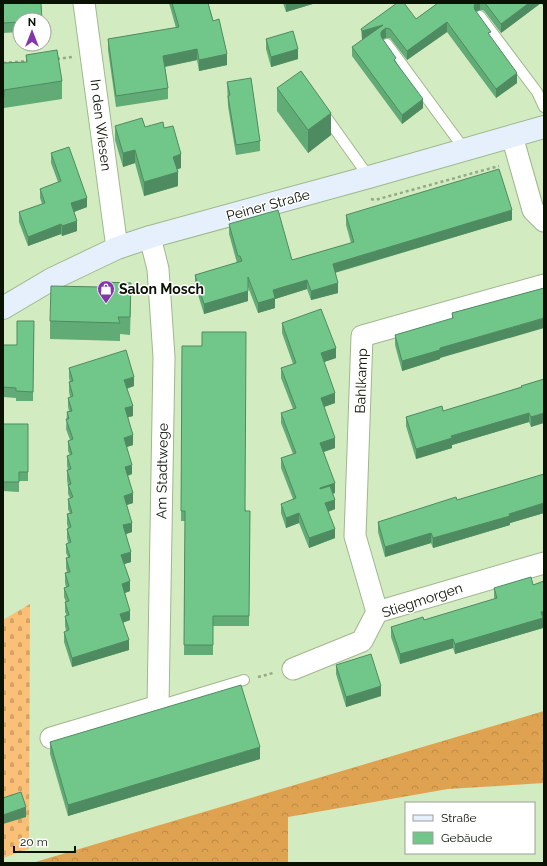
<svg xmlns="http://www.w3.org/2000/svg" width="547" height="866" viewBox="0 0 547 866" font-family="Raleway,sans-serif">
  <defs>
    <pattern id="forest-crowns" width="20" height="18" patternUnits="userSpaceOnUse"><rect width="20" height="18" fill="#dfa250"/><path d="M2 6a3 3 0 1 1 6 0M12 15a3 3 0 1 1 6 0" fill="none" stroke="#be8a44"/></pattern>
    <pattern id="cemetery-stones" width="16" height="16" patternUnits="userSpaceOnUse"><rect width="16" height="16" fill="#fac077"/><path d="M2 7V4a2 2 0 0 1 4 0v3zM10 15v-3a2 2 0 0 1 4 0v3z" fill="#d5a465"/></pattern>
  </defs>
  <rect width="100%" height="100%" fill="#d2ebc0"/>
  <polygon fill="url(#forest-crowns)" points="544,711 544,783 448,789 288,817 288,863 32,863"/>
  <polygon fill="url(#cemetery-stones)" points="30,604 29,849 3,858 3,620"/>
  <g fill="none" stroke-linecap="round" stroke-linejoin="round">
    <g stroke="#a0b78e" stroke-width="12">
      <g id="lane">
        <polyline points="480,16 537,92 544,107"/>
        <polyline points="387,44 465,150"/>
        <polyline points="324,114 369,177"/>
        <polyline points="158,706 244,680"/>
      </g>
    </g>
    <g stroke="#a0b78e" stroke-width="23">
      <g id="street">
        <polyline points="84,3 117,248"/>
        <polyline points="512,136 533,210 544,221"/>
        <polyline points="377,612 355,536 362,336 544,285"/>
        <polyline points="293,669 362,641 377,612 544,563"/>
        <polyline points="51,738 158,706 164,357 158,269 150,237"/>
      </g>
    </g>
    <g stroke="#a0b78e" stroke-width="24">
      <polyline id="secondary" points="3,308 52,279 117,248 150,237 369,177 544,127"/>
    </g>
    <g stroke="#95a987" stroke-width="2.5" stroke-dasharray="3 3" stroke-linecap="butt">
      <polyline points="57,59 72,57"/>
      <polyline points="3,63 28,61"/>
      <polyline points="371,199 375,200 499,166"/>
      <polyline points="258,677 273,673"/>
    </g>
    <use href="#lane" stroke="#fff" stroke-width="10"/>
    <use href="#street" stroke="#fff" stroke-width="21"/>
    <use href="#secondary" stroke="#e6f0fc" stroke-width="22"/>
  </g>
  <g fill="#61ab77">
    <polygon points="3,3 20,20 20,32 3,33"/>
    <polygon points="169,3 208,3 227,65 199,71 197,60 165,67 168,88 168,99 116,107 108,50 108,39 176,28"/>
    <polygon points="283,3 316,3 286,12"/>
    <polygon points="438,3 544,3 544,7 541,3 501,33 485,12 483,10 480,10 476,12 517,83 496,98 447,32 407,60 390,38 386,38 383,39 423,108 402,124 352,56 352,47 362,40 361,29 416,19"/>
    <polygon points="266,39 298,59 271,67 266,49"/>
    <polygon points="26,55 62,81 62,99 4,108 4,115 3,115 3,63 26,62"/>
    <polygon points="227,82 260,141 260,151 236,155 228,106"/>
    <polygon points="277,88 331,135 308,153 277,111"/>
    <polygon points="115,126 164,128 181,168 177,169 178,186 144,196 135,163 123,167 115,140"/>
    <polygon points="51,153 87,207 74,212 77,231 62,236 61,234 28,246 19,222 19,212 42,204 40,198 40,189 58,182 51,163"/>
    <polygon points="346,215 512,220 335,273 338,293 311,300 307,289 275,299 275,308 258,313 248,287 248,301 204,314 195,285 195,275 237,263 229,234 229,224 292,260 351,243 346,225"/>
    <polygon points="544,288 440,358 440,359 402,371 395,345 395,335 452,319 452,313"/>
    <polygon points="131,300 130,335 120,334 120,341 50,339 50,321"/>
    <polygon points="282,323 336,358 324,362 335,403 324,407 335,448 324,452 335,493 332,494 335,509 328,512 335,538 309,548 299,523 286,528 281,513 281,504 293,499 281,468 281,458 293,454 281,423 281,413 293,409 281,378 281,368 293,364 282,333"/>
    <polygon points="34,331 33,401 16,401 16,398 3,397 3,345 17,345"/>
    <polygon points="182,346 246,511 250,511 249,626 213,626 213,655 184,655 185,521 181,521"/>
    <polygon points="69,368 134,386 127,389 133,416 128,417 133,445 126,447 132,474 128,476 133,503 126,505 132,532 126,534 131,562 124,564 130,591 125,593 130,620 123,623 129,650 72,667 64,642 64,632 66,631 65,626 65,616 67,616 65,612 65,602 66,602 64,597 64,588 66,587 65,583 65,573 67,572 66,568 66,558 68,557 66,553 66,544 68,543 67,538 67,529 68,528 67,524 67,514 70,514 68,509 68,499 70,498 68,494 68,486 67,480 67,470 68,470 67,466 67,456 70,455 68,451 68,441 70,440 66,429 67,412 69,411 68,407 68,398 70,397 69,392 69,382 70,382 69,378"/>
    <polygon points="544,379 531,427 529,422 452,445 452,448 416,459 406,426 406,417 443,411 521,387 521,386"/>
    <polygon points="3,424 28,424 28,481 19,481 19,492 3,491"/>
    <polygon points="544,474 544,513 510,523 510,525 433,548 431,543 385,557 378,532 378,522 457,500"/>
    <polygon points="544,581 544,621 543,621 543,628 455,654 453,648 400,664 391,637 391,627 424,620 494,599 494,588 533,585"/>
    <polygon points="336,665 381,696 346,707 336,674"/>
    <polygon points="50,742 260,759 68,816 50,754"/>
  </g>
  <g fill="#4f8b61">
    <polygon points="286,3 316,3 286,12"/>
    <polygon points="475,3 480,3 480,10 476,11 474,13 474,7"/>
    <polygon points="529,3 541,3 501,33 501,24"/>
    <polygon points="447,22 447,32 407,60 407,51"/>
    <polygon points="383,25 386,28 386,38 383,39 381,42 362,40 362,31"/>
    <polygon points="197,49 197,60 163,67 163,56"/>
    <polygon points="298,49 298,59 271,67 271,57"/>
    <polygon points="227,54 227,65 199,71 199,60"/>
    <polygon points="517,73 517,83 496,98 496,89"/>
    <polygon points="423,99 423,108 402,124 402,115"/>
    <polygon points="331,113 331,135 308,153 308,130"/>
    <polygon points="135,150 135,163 123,167 123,153"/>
    <polygon points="181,154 181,168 173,171 173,157"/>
    <polygon points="178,172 178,186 144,196 144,182"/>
    <polygon points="87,198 87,207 71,213 71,203"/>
    <polygon points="512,210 512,220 333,273 333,264"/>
    <polygon points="77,221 77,231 62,236 62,226"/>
    <polygon points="61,224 61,234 28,246 28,237"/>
    <polygon points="248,277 248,301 204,314 204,304"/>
    <polygon points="307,280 307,289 275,299 275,308 258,313 258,303 273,290"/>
    <polygon points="338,283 338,293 311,300 311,291"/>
    <polygon points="544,318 544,328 440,358 440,359 402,371 402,361 440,348"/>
    <polygon points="336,348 336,358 321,363 321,353"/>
    <polygon points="134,377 134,386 124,389 124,380"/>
    <polygon points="335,393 335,403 321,408 321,398"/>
    <polygon points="133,406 133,416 125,418 125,408"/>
    <polygon points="529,413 529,422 452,445 452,448 416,459 416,449 451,436"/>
    <polygon points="544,413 544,423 531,427 531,417"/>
    <polygon points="133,435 133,445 124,448 124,438"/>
    <polygon points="335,438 335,448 320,453 320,443"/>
    <polygon points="132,465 132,474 125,476 125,467"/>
    <polygon points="335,483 335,493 320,498 320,488"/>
    <polygon points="133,493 133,503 124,506 124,496"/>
    <polygon points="335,500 335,509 325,513 325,503"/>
    <polygon points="544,503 544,513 510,523 510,525 433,548 433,538"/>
    <polygon points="299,513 299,523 286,528 286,518"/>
    <polygon points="132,523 132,532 123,535 123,525"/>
    <polygon points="335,529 335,538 309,548 309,538"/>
    <polygon points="431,533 431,543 385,557 385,547"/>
    <polygon points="131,552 131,562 121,565 121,555"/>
    <polygon points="130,581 130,591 122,594 122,584"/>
    <polygon points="130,611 130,620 120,623 120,614"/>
    <polygon points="544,611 544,621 543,621 543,628 455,654 455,644"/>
    <polygon points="453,639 453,648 400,664 400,654"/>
    <polygon points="129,640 129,650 72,667 72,658"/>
    <polygon points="381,686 381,696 346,707 346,697"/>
    <polygon points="260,747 260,759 68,816 68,805"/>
    <polygon points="26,807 26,817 3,824 3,815"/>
  </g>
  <g fill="#71c78a" stroke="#4f8b61">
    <polygon points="3,3 41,3 42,20 20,20 20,22 3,23"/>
    <polygon points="172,3 208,3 213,21 219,19 227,54 199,60 197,49 163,56 168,88 116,96 108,39 179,27"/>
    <polygon points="397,3 404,3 416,19 438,3 475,3 474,7 475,10 491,32 488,33 517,73 496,89 447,22 407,51 390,29 386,28 383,30 381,32 381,36 382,38 396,58 394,60 423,99 402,115 352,47 383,25 362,31 361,29"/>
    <polygon points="485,3 529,3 501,24"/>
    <polygon points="293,31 298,49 271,57 266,39"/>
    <polygon points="57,50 62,81 4,90 4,97 3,97 3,63 27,62 26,55"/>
    <polygon points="301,71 331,113 308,130 277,88"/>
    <polygon points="251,78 260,141 236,145 228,96 230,95 227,82"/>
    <polygon points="142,118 145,127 163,122 164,128 173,126 181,154 173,157 178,172 144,182 135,150 123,153 115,126"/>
    <polygon points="69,147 87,198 71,203 77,221 62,226 61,224 28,237 19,212 45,203 40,189 61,181 51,153"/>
    <polygon points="499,169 512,210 333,264 338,283 311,291 307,280 273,290 275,298 258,303 248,277 248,291 204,304 195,275 242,261 240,256 238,256 229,224 278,210 292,260 354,242 346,215"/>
    <polygon points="101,282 131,283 130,317 118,317 120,323 50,321 51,286 101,287"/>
    <polygon points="544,288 544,318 440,348 440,350 402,361 395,335 453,318 452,313"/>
    <polygon points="321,309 336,348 321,353 335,393 321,398 335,438 320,443 335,483 320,488 320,489 330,486 335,500 325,503 335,529 309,538 299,513 286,518 281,504 296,498 281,458 296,453 281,413 296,408 281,368 296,363 282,323"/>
    <polygon points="17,321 34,321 33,392 16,391 16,388 3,387 3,345 17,345"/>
    <polygon points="202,332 246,332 245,511 250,511 249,616 213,616 213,645 184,645 185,511 181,511 182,346 202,346"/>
    <polygon points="126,350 134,377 124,380 133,406 125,408 133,435 124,438 132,465 125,467 133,493 124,496 132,523 123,525 131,552 121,555 130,581 122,584 130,611 120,614 129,640 72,658 64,632 69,630 65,616 69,615 65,602 69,601 64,588 69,586 65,573 70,572 66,558 70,557 66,544 71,542 67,529 71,527 67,514 72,513 68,499 73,497 68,485 71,484 67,470 71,469 67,456 72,454 68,441 73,439 66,419 69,419 67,412 72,411 68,398 73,396 69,382 73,381 69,368"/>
    <polygon points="544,379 544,413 531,417 529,413 451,436 452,438 416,449 406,417 442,406 443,411 522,387 521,386"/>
    <polygon points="3,424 28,424 28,472 19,472 19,482 3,482"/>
    <polygon points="544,474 544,503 509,514 510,516 433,538 431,533 385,547 378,522 456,497 457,500"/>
    <polygon points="531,577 533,585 544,581 544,611 541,612 543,618 455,644 453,639 400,654 391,627 423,617 424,620 497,598 494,588"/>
    <polygon points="371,654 381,686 346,697 336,665"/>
    <polygon points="241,685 260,747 68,805 50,742"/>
    <polygon points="21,792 26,807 3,815 3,798"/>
  </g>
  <defs>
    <g id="shop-pin" transform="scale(0.9)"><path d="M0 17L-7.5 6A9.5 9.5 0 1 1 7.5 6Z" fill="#8238aa" stroke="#fff"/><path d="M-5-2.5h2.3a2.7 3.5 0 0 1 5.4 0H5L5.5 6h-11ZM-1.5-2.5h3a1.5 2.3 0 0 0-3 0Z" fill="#fff"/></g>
  </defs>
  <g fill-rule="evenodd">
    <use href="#shop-pin" x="106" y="289"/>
  </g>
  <g text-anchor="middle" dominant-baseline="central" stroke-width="3" stroke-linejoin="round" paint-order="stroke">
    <g font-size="14" fill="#0a1204" stroke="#fff">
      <text transform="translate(101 125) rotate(83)">In den Wiesen</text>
      <text transform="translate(268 205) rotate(-15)">Peiner Straße</text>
      <text transform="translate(361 381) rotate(-88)">Bahlkamp</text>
      <text transform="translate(162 471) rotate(-89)">Am Stadtwege</text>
      <text transform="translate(422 600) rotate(-18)">Stiegmorgen</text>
    </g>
    <g font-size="14" font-weight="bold" fill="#0a1204" stroke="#fff" text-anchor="start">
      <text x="119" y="289">Salon Mosch</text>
    </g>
  </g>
  <rect width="547" height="866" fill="none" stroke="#0a1204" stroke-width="8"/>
  <rect x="405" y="802" width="130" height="52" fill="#ffffff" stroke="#9da09b"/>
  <rect x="413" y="815" width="20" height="6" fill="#e6f0fc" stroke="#9da09b"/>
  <text x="441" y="822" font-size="12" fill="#0a1204">Straße</text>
  <rect x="413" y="832" width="20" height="12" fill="#71c78a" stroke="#9da09b"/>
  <text x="441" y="842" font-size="12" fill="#0a1204">Gebäude</text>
  <g transform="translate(32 32)"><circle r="19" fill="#ffffff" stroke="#9da09b"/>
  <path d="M0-3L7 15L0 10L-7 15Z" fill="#8238aa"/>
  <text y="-6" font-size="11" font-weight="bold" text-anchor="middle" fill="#0a1204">N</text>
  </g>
  <path d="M14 846v6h61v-6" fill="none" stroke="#0a1204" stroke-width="2"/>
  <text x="20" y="846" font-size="12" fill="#0a1204" stroke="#ffffff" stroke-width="3" paint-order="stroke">20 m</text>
</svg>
